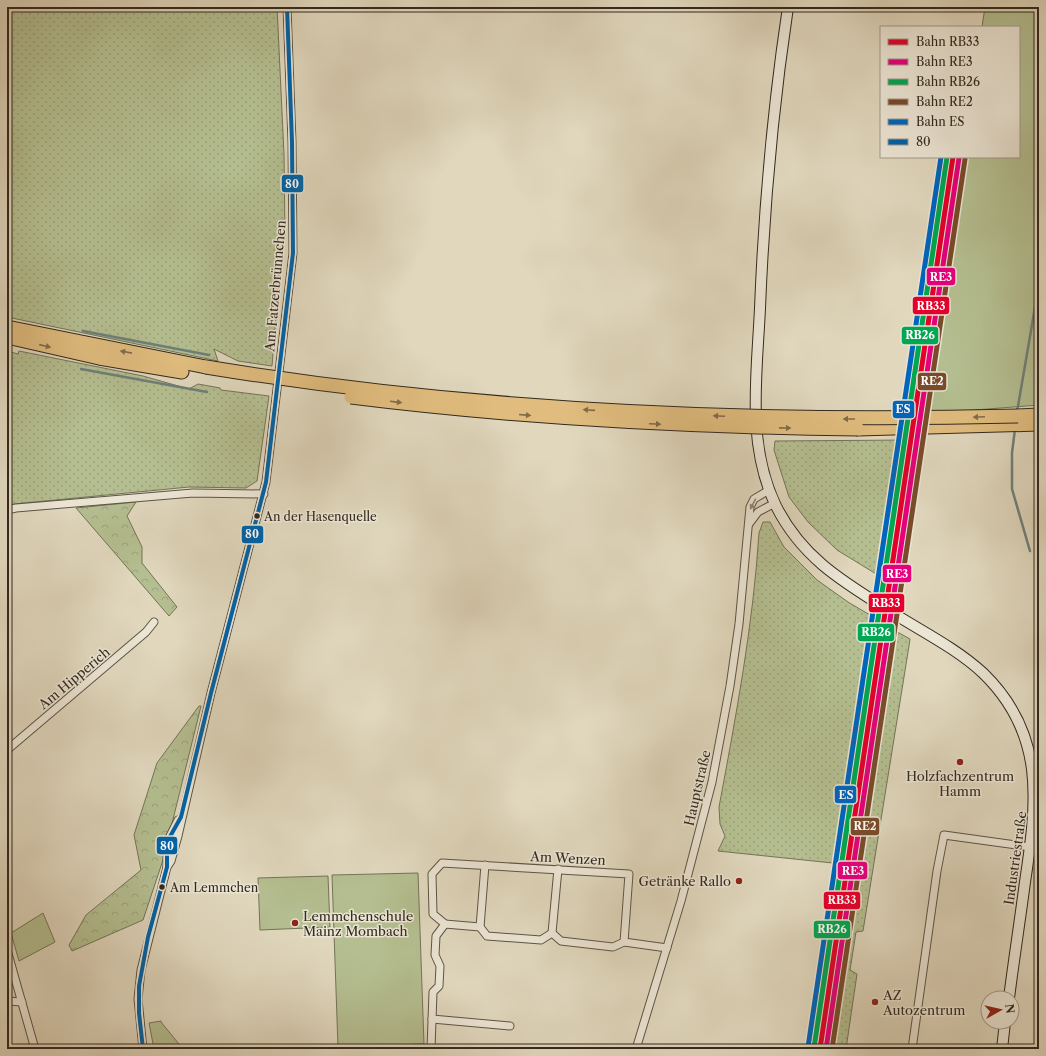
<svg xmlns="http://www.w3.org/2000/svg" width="1046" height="1056" viewBox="0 0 1046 1056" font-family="'Libre Caslon Text',serif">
  <defs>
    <pattern id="grass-dots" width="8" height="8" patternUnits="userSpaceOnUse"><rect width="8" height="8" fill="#b4be90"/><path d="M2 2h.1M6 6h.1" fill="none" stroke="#9ba37c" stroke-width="1.8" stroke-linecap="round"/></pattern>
    <pattern id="forest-crowns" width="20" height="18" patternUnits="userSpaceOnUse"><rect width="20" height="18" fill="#b4be90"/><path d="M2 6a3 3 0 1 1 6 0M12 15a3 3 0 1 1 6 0" fill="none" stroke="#9ba37c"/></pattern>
  </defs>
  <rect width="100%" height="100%" fill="#e0d7bd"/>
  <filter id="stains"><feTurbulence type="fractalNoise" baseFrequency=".005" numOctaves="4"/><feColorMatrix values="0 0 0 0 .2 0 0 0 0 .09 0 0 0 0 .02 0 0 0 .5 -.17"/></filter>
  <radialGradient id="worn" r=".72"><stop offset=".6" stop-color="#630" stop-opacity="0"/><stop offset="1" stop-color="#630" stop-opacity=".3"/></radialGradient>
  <g fill="url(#grass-dots)" stroke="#737458">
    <polygon points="7,7 277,7 284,154 285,239 282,246 272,366 238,361 214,349 218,361 7,317"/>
    <polygon points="7,351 18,354 19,351 143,376 189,389 198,384 220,388 221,390 269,396 257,481 246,488 189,487 14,504 7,507"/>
    <polygon points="906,440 886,580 837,550 808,522 789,497 774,450 775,441"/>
    <path d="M763 522H770L784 547 817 580 848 602 880 621 842 864 718 851 725 836 720 824 719 807C736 716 753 626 759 533Z"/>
    <polygon points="892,629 910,639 909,646 863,931 856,932 850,970 857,974 846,1049 831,1049"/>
  </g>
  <g fill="url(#forest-crowns)" stroke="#737458">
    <polygon points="136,502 127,516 142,547 142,563 177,607 169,616 76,508"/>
    <polygon points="199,706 201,706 163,860 143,920 72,951 69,945 86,915 141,870 134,835 157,763"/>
  </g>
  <g fill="#b4be90" stroke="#737458">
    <polygon points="985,7 1039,7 1039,405 923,414 963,157 1019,157 1019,27 982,27"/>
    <polygon points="418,873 424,1044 338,1047 332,875"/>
    <polygon points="328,876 330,927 260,930 258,878"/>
    <polygon points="43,913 55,942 19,961 11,933"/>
    <polygon points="161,1021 161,1022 183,1049 154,1049 149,1023"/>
  </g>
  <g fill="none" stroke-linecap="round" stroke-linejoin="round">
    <g stroke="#6d7f7a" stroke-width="2.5">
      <polyline points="83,331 209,355"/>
      <polyline points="81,369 207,392"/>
      <polyline points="1017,412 1039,284"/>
      <polyline points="1015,429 1012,453 1012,489 1030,551"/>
    </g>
    <g stroke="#5e5446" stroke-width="9">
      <g id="street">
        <polyline points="7,510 16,508 193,493 264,494"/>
        <polyline points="749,524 758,512 775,503"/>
        <polyline points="7,750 146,632 154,622"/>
        <polyline points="167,867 167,842 178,820"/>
        <polyline points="445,924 480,927 487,936 541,940 552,933 561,941 613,947 624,942 667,948"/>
        <polyline points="480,927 485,865"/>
        <polyline points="552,933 558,869"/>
        <polyline points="7,950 35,1049"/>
        <polyline points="7,1001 22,1002"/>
        <polyline points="432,1019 510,1026"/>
        <polyline points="143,1049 138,999 141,970 167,867 171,861 178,836 211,693 266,482 293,253 292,142 287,7"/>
        <polyline points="431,1049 433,992 439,986 440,966 435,955 436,936 445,924 433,914 432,874 442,863 629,874 624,942"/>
        <polyline points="636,1049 681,901 712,782 730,686 739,624 750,507 754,499 769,490"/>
        <polyline points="912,1049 937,871 944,835 1030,847"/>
      </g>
    </g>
    <g stroke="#32291f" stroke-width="12">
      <g id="secondary">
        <path d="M788 7C773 107 764 207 760 308 757 375 746 444 776 506 801 556 840 580 885 608 917 629 955 647 983 673 1046 734 1037 802 1025 882 1020 920 1014 959 1009 998"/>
        <polyline points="1002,1049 1005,1022"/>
      </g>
    </g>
    <g stroke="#32291f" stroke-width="15">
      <g id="highway">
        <polyline points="7,327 206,367"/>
        <polyline points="7,337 99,358 182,372"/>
        <polyline points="1018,416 1039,415"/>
        <polyline points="858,429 1039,424"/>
      </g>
    </g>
    <use href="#street" stroke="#ebe5d4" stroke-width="7"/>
    <use href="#secondary" stroke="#ebe5d4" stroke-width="10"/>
    <use href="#highway" stroke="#e0bc7e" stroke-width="13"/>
    <g stroke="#32291f" stroke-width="15" stroke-linecap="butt">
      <g id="highway-bridge">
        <path d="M206 367C474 411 747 423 1018 416"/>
        <path d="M351 397C519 418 688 427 858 429"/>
      </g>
    </g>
    <use href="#highway-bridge" stroke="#e0bc7e" stroke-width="13"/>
    <g stroke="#ebe5d4" stroke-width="7">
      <polyline id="bus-1" points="143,1049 139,1013 139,986 148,937 167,867 167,842 181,817 211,693 266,482 293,253 292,142 287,7"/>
    </g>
    <use href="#bus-1" stroke="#0062a7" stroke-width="4"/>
    <g stroke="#ebe5d4" stroke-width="8">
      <polyline id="rail-1" points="820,1049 953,157"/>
    </g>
    <g stroke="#ebe5d4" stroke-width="8">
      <polyline id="rail-2" points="826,1049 959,158"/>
    </g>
    <g stroke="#ebe5d4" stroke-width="8">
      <polyline id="rail-3" points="814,1048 947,157"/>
    </g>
    <g stroke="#ebe5d4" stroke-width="8">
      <polyline id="rail-4" points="832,1049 965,159"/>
    </g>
    <g stroke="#ebe5d4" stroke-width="8">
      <polyline id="rail-5" points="808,1047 941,157"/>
    </g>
    <use href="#rail-1" stroke="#e4002b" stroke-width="5"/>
    <use href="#rail-2" stroke="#e5007d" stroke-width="5"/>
    <use href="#rail-3" stroke="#00a651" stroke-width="5"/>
    <use href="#rail-4" stroke="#7a4b2a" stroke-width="5"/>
    <use href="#rail-5" stroke="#0065bd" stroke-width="5"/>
  </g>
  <defs><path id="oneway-solid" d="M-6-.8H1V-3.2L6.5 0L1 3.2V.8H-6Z"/></defs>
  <g fill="#806b4a">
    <use href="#oneway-solid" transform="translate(45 346) rotate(13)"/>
    <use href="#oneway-solid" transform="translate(126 352) rotate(-169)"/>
    <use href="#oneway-solid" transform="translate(396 402) rotate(7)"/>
    <use href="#oneway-solid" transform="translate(589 410) rotate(-176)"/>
    <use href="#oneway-solid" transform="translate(525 415) rotate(5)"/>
    <use href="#oneway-solid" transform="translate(719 416) rotate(-178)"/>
    <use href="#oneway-solid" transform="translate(979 417) rotate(178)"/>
    <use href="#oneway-solid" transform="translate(849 419) rotate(180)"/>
    <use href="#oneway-solid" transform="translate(655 424) rotate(2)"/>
    <use href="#oneway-solid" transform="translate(785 428) rotate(1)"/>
  </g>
  <use fill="#8e877a" href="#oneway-solid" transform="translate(753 504) rotate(118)"/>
  <g fill="#32291f" stroke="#ebe5d4" stroke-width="1.5">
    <circle cx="257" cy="516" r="3.5"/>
    <circle cx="162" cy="887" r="3.5"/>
  </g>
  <g fill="#8f2418" stroke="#ebe5d4" stroke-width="1.5">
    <circle cx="960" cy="762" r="4"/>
    <circle cx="739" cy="881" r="4"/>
    <circle cx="295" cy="923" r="4"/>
    <circle cx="875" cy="1002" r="4"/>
  </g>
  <g text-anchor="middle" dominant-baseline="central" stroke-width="3" stroke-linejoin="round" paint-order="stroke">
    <g font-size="12" fill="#32291f" stroke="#ebe5d4" text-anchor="start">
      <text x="264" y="516">An der Hasenquelle</text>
      <text x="170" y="887">Am Lemmchen</text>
    </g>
    <g font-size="13" fill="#32291f" stroke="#ebe5d4">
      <text transform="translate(275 286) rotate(-85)">Am Fatzerbrünnchen</text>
      <text transform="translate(74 678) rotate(-40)">Am Hipperich</text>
      <text transform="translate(697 788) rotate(-77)">Hauptstraße</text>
      <text transform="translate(568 858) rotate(3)">Am Wenzen</text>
      <text transform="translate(1015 858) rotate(-82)">Industriestraße</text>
    </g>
    <g font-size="13" fill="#32291f" stroke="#ebe5d4" text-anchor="start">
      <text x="960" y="776" text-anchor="middle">Holzfachzentrum<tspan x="960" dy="15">Hamm</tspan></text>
      <text x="731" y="881" text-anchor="end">Getränke Rallo</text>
      <text x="303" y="916">Lemmchenschule<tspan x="303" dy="15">Mainz Mombach</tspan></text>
      <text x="883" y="995">AZ<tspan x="883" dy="15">Autozentrum</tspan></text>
    </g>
  </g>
  <g stroke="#ebe5d4" stroke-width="1.5">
    <rect x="281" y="174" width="23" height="19" rx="4" fill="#0062a7"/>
    <rect x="926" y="267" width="30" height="19" rx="4" fill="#e5007d"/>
    <rect x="912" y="296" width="38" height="19" rx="4" fill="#e4002b"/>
    <rect x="901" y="326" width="38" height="19" rx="4" fill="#00a651"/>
    <rect x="917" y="372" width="30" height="19" rx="4" fill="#7a4b2a"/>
    <rect x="892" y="400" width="23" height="19" rx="4" fill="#0065bd"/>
    <rect x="241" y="525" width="23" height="19" rx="4" fill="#0062a7"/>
    <rect x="882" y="564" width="30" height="19" rx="4" fill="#e5007d"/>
    <rect x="868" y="593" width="37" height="20" rx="4" fill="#e4002b"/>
    <rect x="857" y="623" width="38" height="19" rx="4" fill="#00a651"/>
    <rect x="834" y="785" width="23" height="19" rx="4" fill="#0065bd"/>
    <rect x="850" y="817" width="30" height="19" rx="4" fill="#7a4b2a"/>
    <rect x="156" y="836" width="22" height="19" rx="4" fill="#0062a7"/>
    <rect x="837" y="861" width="31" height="19" rx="4" fill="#e5007d"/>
    <rect x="823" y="891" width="38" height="19" rx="4" fill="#e4002b"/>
    <rect x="813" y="920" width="38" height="19" rx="4" fill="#00a651"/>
  </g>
  <g font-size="11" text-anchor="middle" font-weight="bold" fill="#fff">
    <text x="292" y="188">80</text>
    <text x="941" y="281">RE3</text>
    <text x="931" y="310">RB33</text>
    <text x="920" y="339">RB26</text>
    <text x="932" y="385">RE2</text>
    <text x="903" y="413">ES</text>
    <text x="252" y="538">80</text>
    <text x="897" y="578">RE3</text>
    <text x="886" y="607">RB33</text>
    <text x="876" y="636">RB26</text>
    <text x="846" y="799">ES</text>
    <text x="865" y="830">RE2</text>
    <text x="167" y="850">80</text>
    <text x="853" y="875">RE3</text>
    <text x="842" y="904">RB33</text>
    <text x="832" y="933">RB26</text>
  </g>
  <rect width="1046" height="1056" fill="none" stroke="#e0d7bd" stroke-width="24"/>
  <rect x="8" y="8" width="1030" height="1040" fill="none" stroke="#32291f" stroke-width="2"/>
  <rect x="12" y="12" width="1022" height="1032" fill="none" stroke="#32291f"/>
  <rect x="880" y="26" width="140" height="132" fill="#ebe5d4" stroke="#a19a8c"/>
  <rect x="888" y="39" width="20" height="6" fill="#e4002b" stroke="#a19a8c"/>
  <text x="916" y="46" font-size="12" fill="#32291f">Bahn RB33</text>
  <rect x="888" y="59" width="20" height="6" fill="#e5007d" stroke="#a19a8c"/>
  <text x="916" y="66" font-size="12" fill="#32291f">Bahn RE3</text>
  <rect x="888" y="79" width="20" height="6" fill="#00a651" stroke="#a19a8c"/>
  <text x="916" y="86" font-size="12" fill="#32291f">Bahn RB26</text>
  <rect x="888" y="99" width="20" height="6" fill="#7a4b2a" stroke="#a19a8c"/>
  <text x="916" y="106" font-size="12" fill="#32291f">Bahn RE2</text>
  <rect x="888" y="119" width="20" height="6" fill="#0065bd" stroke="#a19a8c"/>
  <text x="916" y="126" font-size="12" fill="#32291f">Bahn ES</text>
  <rect x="888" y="139" width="20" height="6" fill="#0062a7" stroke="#a19a8c"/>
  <text x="916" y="146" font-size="12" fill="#32291f">80</text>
  <g transform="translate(1000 1010) rotate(82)"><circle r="19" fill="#ebe5d4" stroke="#a19a8c"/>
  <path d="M0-3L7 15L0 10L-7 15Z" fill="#8f2418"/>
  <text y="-6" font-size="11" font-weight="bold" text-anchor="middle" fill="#32291f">N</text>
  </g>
  <rect width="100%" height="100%" filter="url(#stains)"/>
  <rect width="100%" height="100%" fill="url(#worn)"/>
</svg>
